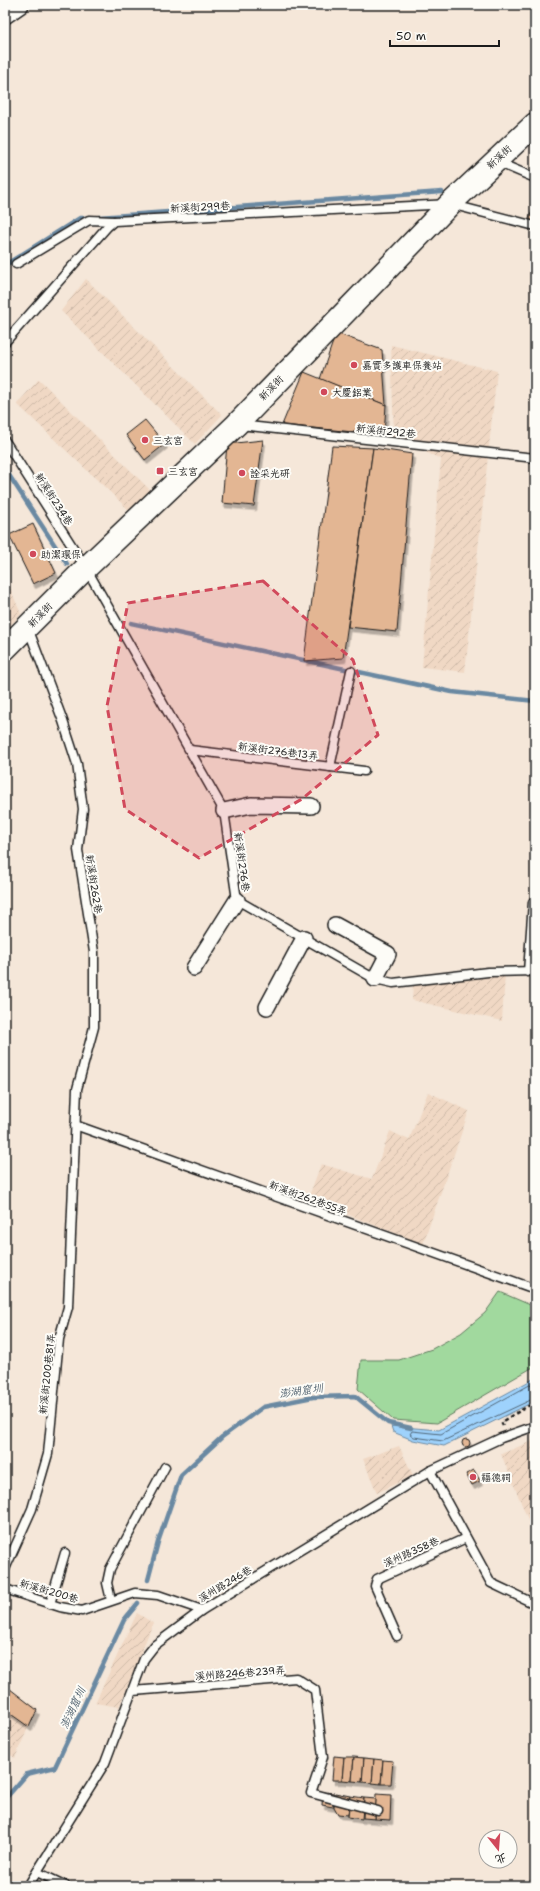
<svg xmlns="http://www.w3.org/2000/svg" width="540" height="1891" viewBox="0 0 540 1891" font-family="'Shantell Sans','LXGW WenKai TC',sans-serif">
  <defs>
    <pattern id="industrial-furrows" width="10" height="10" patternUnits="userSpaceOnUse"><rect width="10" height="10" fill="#f0d8c4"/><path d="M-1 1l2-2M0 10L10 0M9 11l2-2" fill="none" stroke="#cdb9a8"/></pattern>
    <filter id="shadow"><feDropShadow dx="2.5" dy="4.5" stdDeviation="0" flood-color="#0004"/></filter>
  </defs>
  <rect width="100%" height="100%" fill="#f5e7d9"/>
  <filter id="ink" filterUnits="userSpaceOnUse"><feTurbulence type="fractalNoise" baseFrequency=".025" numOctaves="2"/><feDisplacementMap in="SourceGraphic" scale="8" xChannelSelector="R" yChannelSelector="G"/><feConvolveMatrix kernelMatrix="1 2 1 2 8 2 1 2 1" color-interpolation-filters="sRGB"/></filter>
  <g filter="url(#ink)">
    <g fill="url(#industrial-furrows)">
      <polygon points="86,279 222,415 195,444 61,311"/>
      <polygon points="391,345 497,371 465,672 422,667 441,459 394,438"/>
      <polygon points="39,379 151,491 131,512 17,404"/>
      <polygon points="5,576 21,614 5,631"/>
      <polygon points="505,974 502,1021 412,1000 413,985"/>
      <polygon points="428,1092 469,1111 423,1244 308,1199 321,1164 372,1179 390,1131 409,1140"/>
      <polygon points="532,1441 535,1447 535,1526 531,1527 501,1454"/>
      <polygon points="399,1446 413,1475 377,1493 363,1459"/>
      <polygon points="137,1613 153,1623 119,1707 95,1703"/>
      <polygon points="5,1690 37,1707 15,1758 5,1751"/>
    </g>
    <polygon fill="#a1d99e" stroke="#5e7a5d" points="500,1292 535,1307 535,1366 437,1423 393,1420 358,1389 361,1360 399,1360 432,1349 461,1333 485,1313"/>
    <polygon fill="#9ed2fc" stroke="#6a89a2" points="535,1378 535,1401 444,1446 413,1440 393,1432 391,1426 439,1430"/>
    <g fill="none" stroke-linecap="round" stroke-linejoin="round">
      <polyline stroke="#506576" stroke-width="1" points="535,1382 441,1434 412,1431 410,1434 414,1437 443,1441 535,1398"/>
      <g stroke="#6a89a2" stroke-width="4.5">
        <polyline points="99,217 442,192"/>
        <polyline points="5,265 80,218 90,218"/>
        <polyline points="5,469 67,564"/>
        <polyline points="131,623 452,692 535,701"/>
        <polyline points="148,1580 158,1542 181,1475 222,1437 263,1407 313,1397 355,1396 388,1423 411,1428"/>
        <polyline points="5,1799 27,1774 55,1767 124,1620 138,1603"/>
      </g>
    </g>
    <g fill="#e3b693" stroke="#1c1c1c" filter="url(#shadow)">
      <polygon points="535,205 535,222 528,220"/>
      <polygon points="336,333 382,350 386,405 320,379"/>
      <polygon points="304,372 386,405 384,435 282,425"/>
      <polygon points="145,420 165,444 145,460 126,435"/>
      <polygon points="263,440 254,506 222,503 227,444"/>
      <polygon points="332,446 373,448 343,658 304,661"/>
      <polygon points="373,448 412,454 397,632 348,627"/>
      <polygon points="33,524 56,573 33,584 9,535"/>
      <circle cx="466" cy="1443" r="4"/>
      <polygon points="474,1470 480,1481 472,1485 466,1474"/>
      <polygon points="5,1685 37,1710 29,1727 5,1710"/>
      <polygon points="334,1756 344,1757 342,1780 332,1780"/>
      <polygon points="344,1757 354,1757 352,1781 342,1780"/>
      <polygon points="354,1757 364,1758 362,1782 352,1781"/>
      <polygon points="364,1758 374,1759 372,1783 362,1782"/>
      <polygon points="374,1759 383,1760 381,1784 372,1783"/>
      <polygon points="383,1760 393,1761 391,1784 381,1784"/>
      <polygon points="323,1792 334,1793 333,1807 322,1805"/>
      <polygon points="335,1793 350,1796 348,1815 338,1814 334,1807"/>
      <polygon points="376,1794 391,1795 390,1820 375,1819"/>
      <polygon points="350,1796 364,1798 362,1819 348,1817"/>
      <polygon points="364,1798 376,1799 375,1819 363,1818"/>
    </g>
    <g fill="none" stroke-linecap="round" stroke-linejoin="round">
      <g stroke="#1c1c1c" stroke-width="11">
        <g id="lane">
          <polyline points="497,162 535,178"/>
          <polyline points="16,264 89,220 114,221"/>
          <polyline points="5,342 107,227 114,221 450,204 535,226"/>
          <polyline points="240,425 535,458"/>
          <polyline points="5,441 86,568 224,811 237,900 375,979 393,983 488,972 535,971"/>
          <polyline points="190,750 364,771"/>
          <polyline points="330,767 351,671"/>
          <polyline points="528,972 533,902"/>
          <polyline points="75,1125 535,1289"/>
          <polyline points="430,1471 491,1583 535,1604"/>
          <polyline points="5,1569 32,1509 48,1454 59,1339 68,1307 77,1089 94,1027 94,952 78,850 83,809 77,764 63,721 28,628"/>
          <polyline points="5,1589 60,1607 82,1611 135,1593 158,1595 202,1610"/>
          <polyline points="111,1600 107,1583 110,1569 165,1467"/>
          <polyline points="50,1604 65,1553"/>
          <polyline points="397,1636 375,1586 377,1579 466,1538"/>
          <polyline points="133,1691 296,1678 315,1690 323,1757 311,1793 378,1811"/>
          <polyline points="37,1872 66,1886"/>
          <polyline points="28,1886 105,1763 144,1659 155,1645 202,1610 430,1471 501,1438 535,1426"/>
        </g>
      </g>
      <g stroke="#1c1c1c" stroke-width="18">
        <g id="street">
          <polyline points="5,16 21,5"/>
          <polyline points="224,811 251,805 311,806"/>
          <polyline points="335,925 388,954 375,979"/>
          <polyline points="194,968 237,900"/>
          <polyline points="267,1007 304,938"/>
        </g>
      </g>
      <g stroke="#1c1c1c" stroke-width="25">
        <polyline id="secondary" points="5,649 86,568 236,425 450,204 535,124"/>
      </g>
      <polyline stroke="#1c1c1c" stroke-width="2.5" stroke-dasharray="4 3" stroke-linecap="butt" points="503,1426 501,1422 535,1402"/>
      <use href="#lane" stroke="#fdfcf7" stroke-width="8"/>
      <use href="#street" stroke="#fdfcf7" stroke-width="15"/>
      <use href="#secondary" stroke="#fdfcf7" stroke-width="22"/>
    </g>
  </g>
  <path fill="#d1495b" fill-opacity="0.2" stroke="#d1495b" stroke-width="3" stroke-dasharray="8 5" stroke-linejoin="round" d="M263 581 353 660 378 735 302 799 199 858 125 809 107 706 128 603Z"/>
  <g fill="#d1495b" stroke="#fdfcf7" stroke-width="1.5">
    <circle cx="354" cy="365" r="4"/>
    <circle cx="324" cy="392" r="4"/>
    <circle cx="145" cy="440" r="4"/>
    <rect x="156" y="467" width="8" height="8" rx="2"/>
    <circle cx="242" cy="473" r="4"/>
    <circle cx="33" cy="554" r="4"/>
    <circle cx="473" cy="1477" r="4"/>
  </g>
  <g text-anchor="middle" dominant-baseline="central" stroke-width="4" stroke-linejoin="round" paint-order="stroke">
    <g font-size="10" fill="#1c1c1c" stroke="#fdfcf7">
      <text transform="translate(499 157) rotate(-43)">新溪街</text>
      <text transform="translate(200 207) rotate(-3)">新溪街299巷</text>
      <text transform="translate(271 388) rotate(-46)">新溪街</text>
      <text transform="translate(386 431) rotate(6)">新溪街292巷</text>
      <text transform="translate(54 499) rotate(57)">新溪街234巷</text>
      <text transform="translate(40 615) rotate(-46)">新溪街</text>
      <text transform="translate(278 751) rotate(7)">新溪街276巷13弄</text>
      <text transform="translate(242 862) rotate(82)">新溪街276巷</text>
      <text transform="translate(94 884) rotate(81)">新溪街262巷</text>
      <text transform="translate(308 1198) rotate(20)">新溪街262巷55弄</text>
      <text transform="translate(47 1374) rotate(-84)">新溪街200巷81弄</text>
      <text transform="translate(411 1552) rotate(-24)">溪州路358巷</text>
      <text transform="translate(225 1584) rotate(-31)">溪州路246巷</text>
      <text transform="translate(49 1591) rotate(16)">新溪街200巷</text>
      <text transform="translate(240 1673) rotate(-4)">溪州路246巷239弄</text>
    </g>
    <g font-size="10" fill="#1c1c1c" stroke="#fdfcf7" text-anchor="start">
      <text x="362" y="365">嘉實多護車保養站</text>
      <text x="332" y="392">大慶鋁業</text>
      <text x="153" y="440">三玄宫</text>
      <text x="168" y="471">三玄宮</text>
      <text x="250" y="473">詮采光研</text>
      <text x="41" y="554">助潔環保</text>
      <text x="481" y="1477">福德祠</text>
    </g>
    <g font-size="11" font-style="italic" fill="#4a5c6a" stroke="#fdfcf7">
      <text transform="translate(301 1391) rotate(-8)">澎湖窟圳</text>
      <text transform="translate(73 1708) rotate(-65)">澎湖窟圳</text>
    </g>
  </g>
  <rect width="540" height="1891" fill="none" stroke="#fdfcf7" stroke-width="20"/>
  <rect x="10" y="10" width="520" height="1871" fill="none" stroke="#1c1c1c" stroke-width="1.5" filter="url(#ink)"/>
  <g transform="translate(498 1849) rotate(163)"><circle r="19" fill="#fdfcf7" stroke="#a3a29f"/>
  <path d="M0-3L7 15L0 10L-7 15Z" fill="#d1495b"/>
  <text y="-6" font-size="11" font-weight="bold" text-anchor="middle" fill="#1c1c1c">北</text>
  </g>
  <path d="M390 40v6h109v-6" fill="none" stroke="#1c1c1c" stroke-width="2"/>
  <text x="396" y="40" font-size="12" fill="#1c1c1c" stroke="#fdfcf7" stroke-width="3" paint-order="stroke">50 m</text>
</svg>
